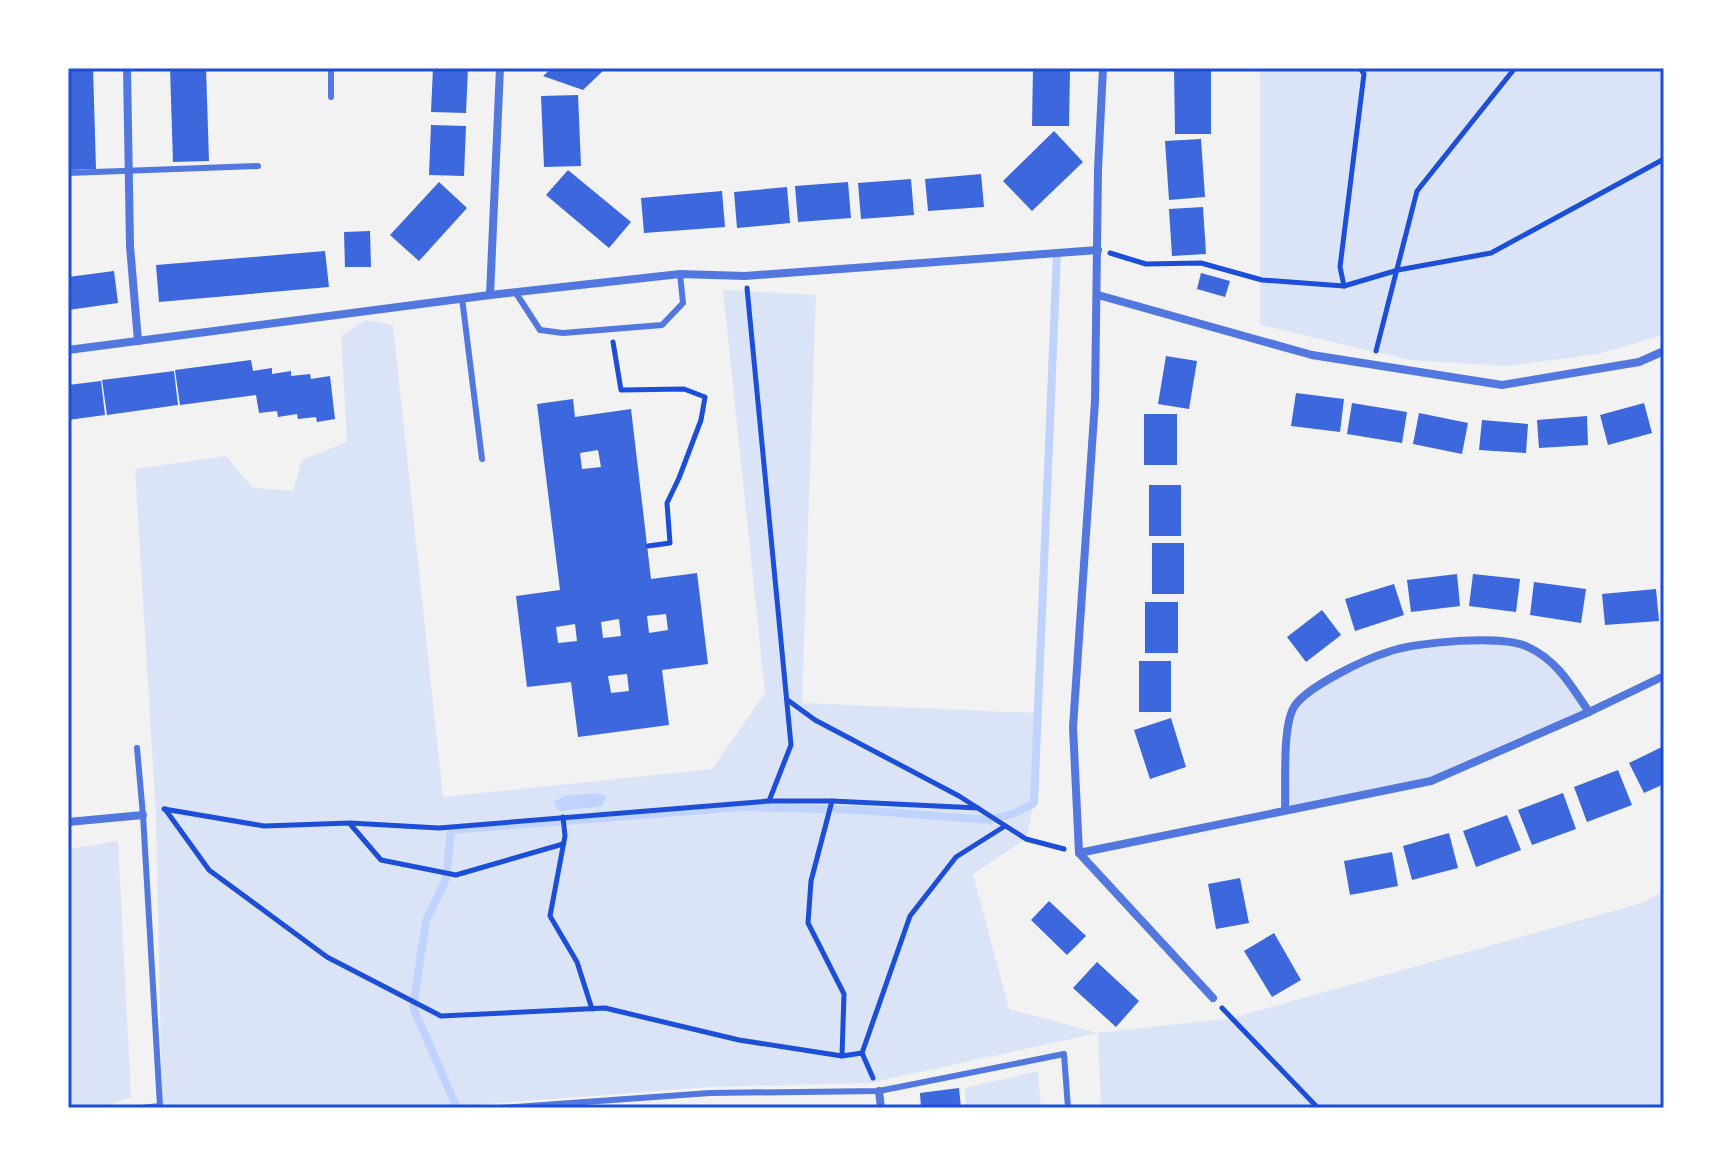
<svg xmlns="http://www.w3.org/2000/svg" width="1732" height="1176" viewBox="0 0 1732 1176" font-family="'Asap Condensed',sans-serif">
  <rect width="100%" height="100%" fill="#f2f2f2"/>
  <g fill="#dbe4f7">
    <polygon points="1260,68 1664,68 1664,335 1598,354 1506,366 1410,360 1260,325"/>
    <polygon points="723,290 816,295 802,703 1038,713 1034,803 1026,839 973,874 1009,1009 1098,1033 1232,1018 1642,903 1664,891 1664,1108 1101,1108 1098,1033 870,1083 710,1087 433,1108 162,1108 156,817 135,469 226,456 253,488 293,491 302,460 347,442 341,336 366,320 393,325 443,797 712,769 765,693"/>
    <polygon points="1463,639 1525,645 1557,664 1589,712 1431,781 1285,810 1287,736 1294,707 1313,687 1389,651"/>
    <polygon points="118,841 131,1097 100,1108 68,1108 68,849"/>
    <polygon points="1038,1071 1041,1108 966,1108 965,1088"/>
  </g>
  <polygon fill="#bfd3fe" points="598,793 607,796 602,806 560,811 553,802 565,796"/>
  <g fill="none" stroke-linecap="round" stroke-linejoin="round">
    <polyline stroke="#bfd3fe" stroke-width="8" points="456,1106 413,1007 426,921 446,879 451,830 742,807 859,810 990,820 1015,813 1034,803 1057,253"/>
  </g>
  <g fill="#3d67dc" fill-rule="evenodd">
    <polygon points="68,68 93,68 96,169 68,170"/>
    <polygon points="170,68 206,68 209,161 173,162"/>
    <polygon points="433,68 468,68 466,113 431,112"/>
    <polygon points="552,68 606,68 583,90 543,76"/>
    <polygon points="1033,68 1070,68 1069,126 1032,126"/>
    <polygon points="1174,68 1211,68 1211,134 1175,134"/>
    <polygon points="578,95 581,166 544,167 541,96"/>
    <polygon points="431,125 466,126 464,176 429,175"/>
    <polygon points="1054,131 1083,162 1032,211 1003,181"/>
    <polygon points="1201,139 1205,197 1169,200 1165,141"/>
    <polygon points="568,170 631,222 609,248 546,195"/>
    <polygon points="981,174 984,207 928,211 925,179"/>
    <polygon points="911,179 914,215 861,219 858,183"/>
    <polygon points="439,182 467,208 419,261 390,235"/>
    <polygon points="848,182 851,218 798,222 795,186"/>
    <polygon points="787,187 790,223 737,228 734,192"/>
    <polygon points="722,191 725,227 644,233 641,198"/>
    <polygon points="1203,207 1206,254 1172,256 1169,209"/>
    <polygon points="370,231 371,267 345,267 344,232"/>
    <polygon points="325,251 329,287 159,302 156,265"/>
    <polygon points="114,271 118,303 68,310 68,277"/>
    <polygon points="1201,273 1230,281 1225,297 1197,289"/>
    <polygon points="1166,356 1197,361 1189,409 1158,404"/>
    <polygon points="251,360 253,371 272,368 272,374 291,371 291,376 310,374 311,379 330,376 335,419 317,422 316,417 298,419 297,414 278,417 277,411 259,413 256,395 180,405 175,370"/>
    <polygon points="174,371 178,405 107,415 102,380"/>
    <polygon points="101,381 105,415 68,420 68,385"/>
    <polygon points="1296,393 1344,399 1340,432 1291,426"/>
    <path d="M573 399 575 417 631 409 651 579 697 573 708 664 662 670 669 725 578 737 571 682 527 687 516 596 560 590 537 404ZM598 450 601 467 582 469 580 453ZM666 614 668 630 649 633 647 616ZM619 619 621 636 603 638 601 622ZM575 624 577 641 558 643 556 627ZM627 674 629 691 611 693 608 676Z"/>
    <polygon points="1352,403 1407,412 1402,443 1347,434"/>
    <polygon points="1644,403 1652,433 1608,445 1600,415"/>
    <polygon points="1419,413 1468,423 1462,454 1413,444"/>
    <rect x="1144" y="414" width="33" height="51"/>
    <polygon points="1587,416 1588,445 1539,448 1537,420"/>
    <polygon points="1482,420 1528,424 1526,453 1479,450"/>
    <rect x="1149" y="485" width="32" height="51"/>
    <rect x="1152" y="543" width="32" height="51"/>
    <polygon points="1457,574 1460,606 1411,612 1407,580"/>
    <polygon points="1473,574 1520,579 1516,612 1469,606"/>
    <polygon points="1534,582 1586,589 1581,623 1530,615"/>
    <polygon points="1394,584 1404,615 1355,631 1345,599"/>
    <polygon points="1656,589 1659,621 1605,625 1602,594"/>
    <rect x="1145" y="602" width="33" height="51"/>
    <polygon points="1322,610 1341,635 1306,662 1287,637"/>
    <rect x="1139" y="661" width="32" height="51"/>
    <polygon points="1171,718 1186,767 1150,779 1134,730"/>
    <polygon points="1664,746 1664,784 1644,793 1629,763"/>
    <polygon points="1618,770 1632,805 1587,822 1574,787"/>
    <polygon points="1563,793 1576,829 1532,845 1518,810"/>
    <polygon points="1507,815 1521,850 1476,867 1463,831"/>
    <polygon points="1449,833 1458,868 1412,880 1403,846"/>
    <polygon points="1392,852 1398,886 1350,895 1344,861"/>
    <polygon points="1240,878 1249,923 1216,929 1208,884"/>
    <polygon points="1049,901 1086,936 1067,955 1031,920"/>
    <polygon points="1274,933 1301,980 1272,997 1244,951"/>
    <polygon points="1097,962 1139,1001 1116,1027 1073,988"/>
    <polygon points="959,1088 961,1108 921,1108 920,1093"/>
  </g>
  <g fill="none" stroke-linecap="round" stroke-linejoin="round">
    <g stroke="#1d4ed8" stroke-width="5">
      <polyline points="1110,253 1146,264 1201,263 1262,280 1344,286 1398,270 1491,253 1664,159"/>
      <polyline points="1344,286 1340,267 1364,74 1360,68"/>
      <polyline points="747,288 791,745 769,801"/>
      <polyline points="613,342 621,390 684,389 705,397 701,420 679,478 667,503 670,543 648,546"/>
      <polyline points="1376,351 1417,191 1515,68"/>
      <polyline points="789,701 815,720 959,796 1026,839 1064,849"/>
      <polyline points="832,801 811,881 808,923 844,994 842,1056"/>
      <polyline points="164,809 264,826 350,823 439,828 769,801 832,801 978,808"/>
      <polyline points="165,809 209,870 327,957 441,1016 605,1008 739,1040 842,1056 862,1053 910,916 956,857 1005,826"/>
      <polyline points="563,817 565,836 550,916 577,962 592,1009"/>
      <polyline points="351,825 381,860 456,875 563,844"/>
      <polyline points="1222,1008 1318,1108"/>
      <polyline points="862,1053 873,1078"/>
    </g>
    <g stroke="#5277de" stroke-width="6">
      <polyline points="331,97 331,68"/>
      <polyline points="68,173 258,166"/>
      <polyline points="516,293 540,330 563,333 662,325 683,303 680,274"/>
      <polyline points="462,298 482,459"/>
      <polyline points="137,748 143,815 160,1106 141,1108"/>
      <polyline points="500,1108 710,1093 879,1091 1064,1054 1068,1108"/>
    </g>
    <g stroke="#5277de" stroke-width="8">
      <polyline points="127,68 130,246 138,341"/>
      <polyline points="1103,68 1098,169 1095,401 1073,727 1079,853 1213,998"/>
      <polyline points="490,295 500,68"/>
      <polyline points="1098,295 1312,355 1502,385 1639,362 1664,351"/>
      <polyline points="68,350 490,295 680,274 745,276 1098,250"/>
      <path d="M1285 810C1286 785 1282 727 1294 707 1306 687 1365 659 1388 652 1415 642 1503 634 1528 647 1558 661 1571 686 1589 712"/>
      <polyline points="68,822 143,815"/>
      <polyline points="1079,853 1431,781 1589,712 1664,676"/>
      <polyline points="879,1091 881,1108"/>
    </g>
  </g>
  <rect width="1732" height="1176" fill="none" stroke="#ffffff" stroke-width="140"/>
  <rect x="70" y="70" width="1592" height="1036" fill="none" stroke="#1d4ed8" stroke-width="3"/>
</svg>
